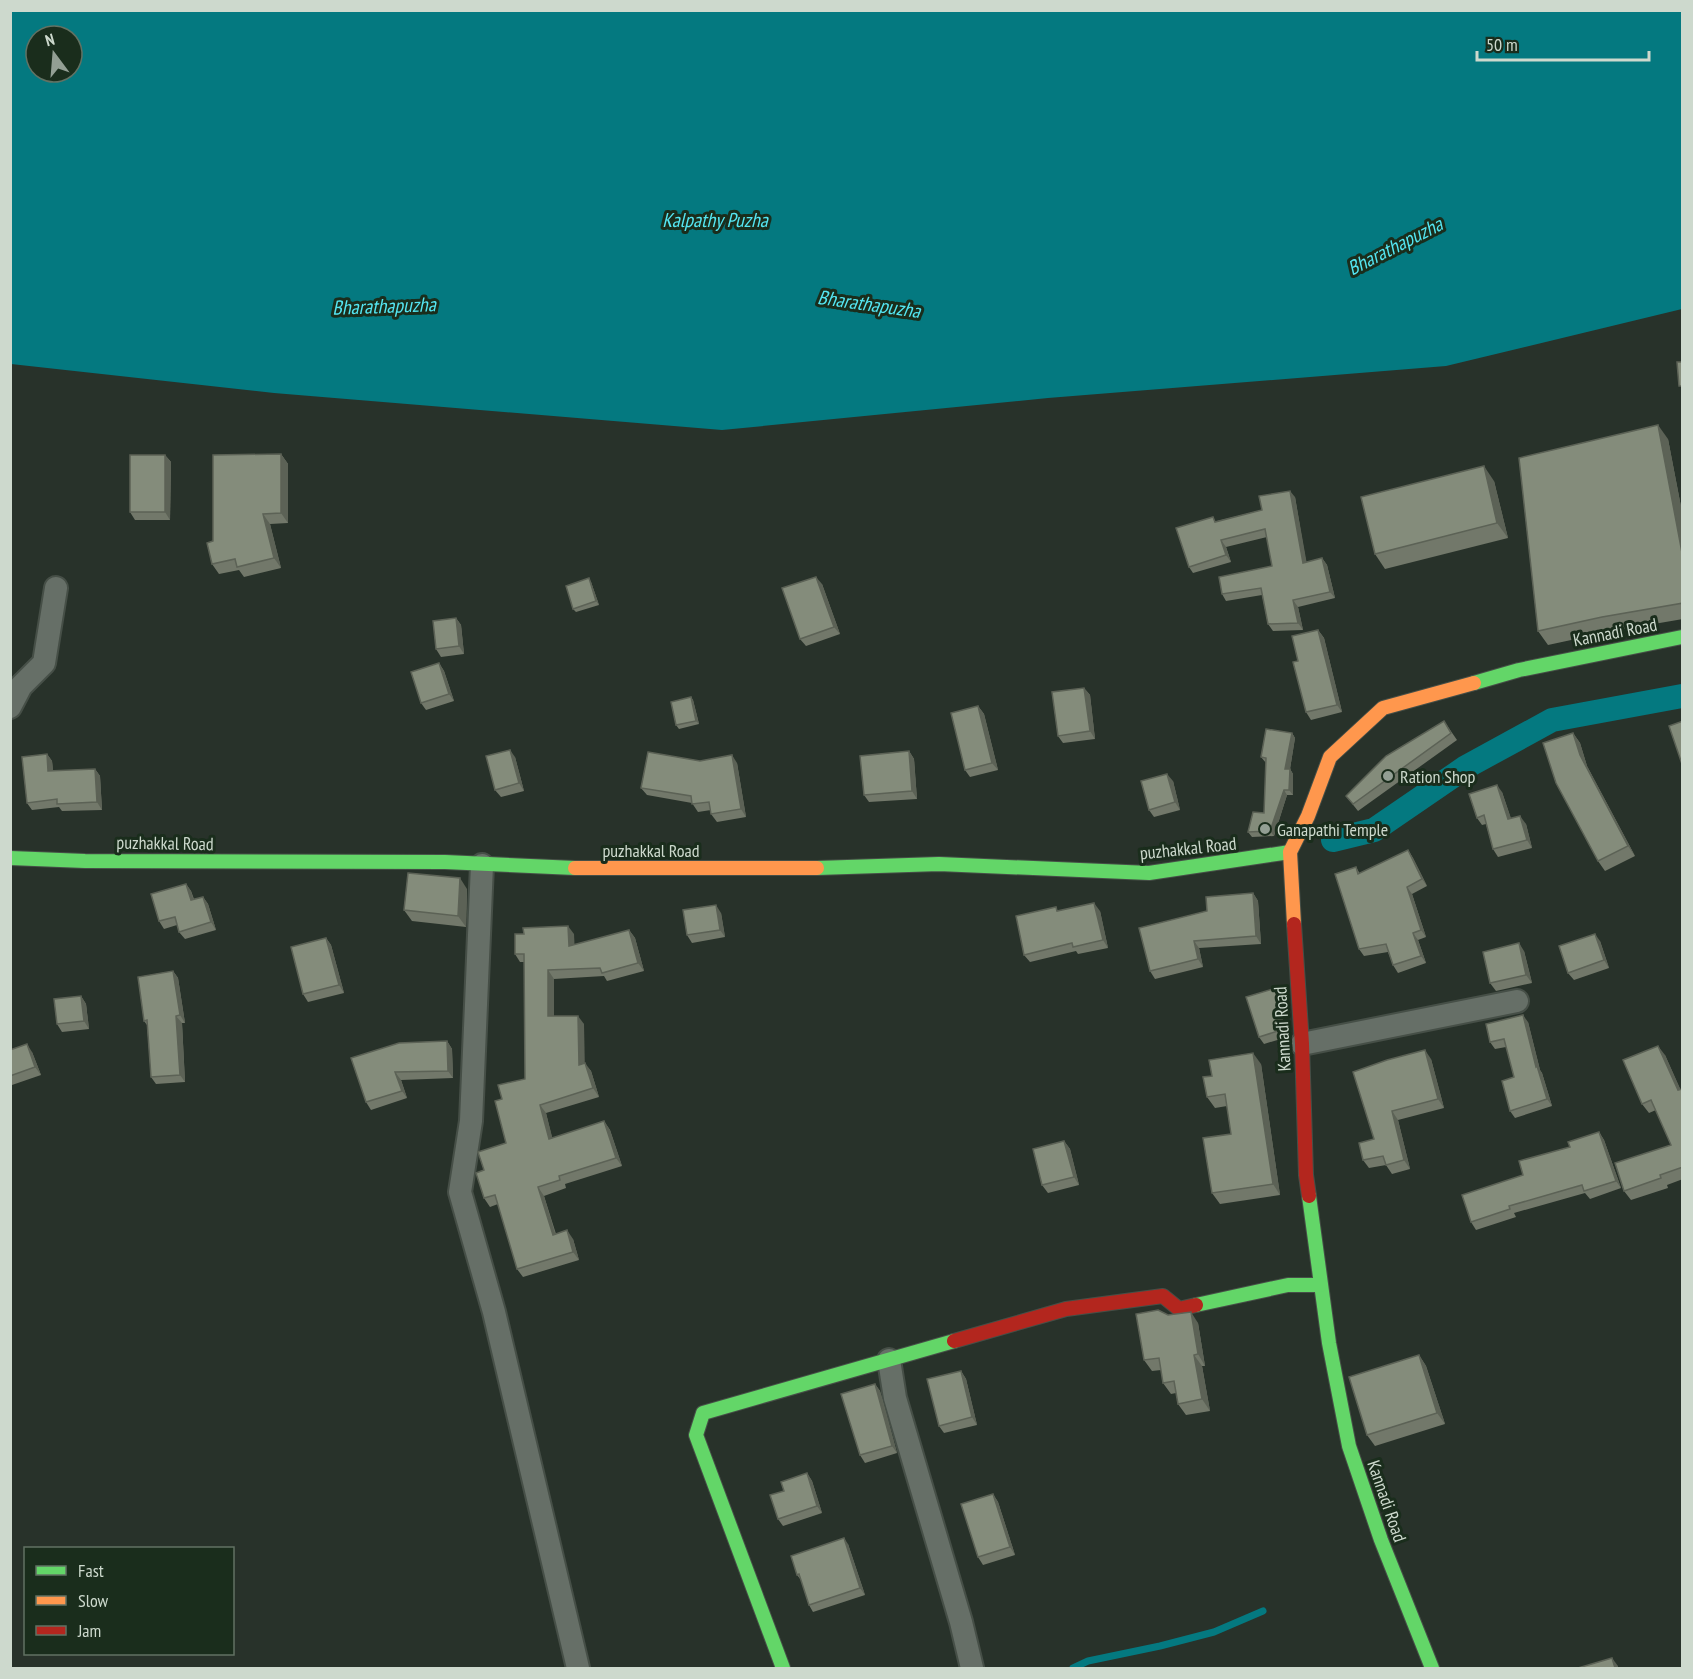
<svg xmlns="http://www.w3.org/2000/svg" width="1693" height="1679" viewBox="0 0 1693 1679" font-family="'PT Sans Narrow',sans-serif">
  <rect width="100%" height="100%" fill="#28322a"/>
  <path fill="#047980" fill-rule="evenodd" d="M11 10 1682 11V309L1446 366 1048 398 722 430 274 393 11 364ZM36 36H72V72H36Z"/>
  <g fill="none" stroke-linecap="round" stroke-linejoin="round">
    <polyline stroke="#047980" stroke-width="7" points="1073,1668 1088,1661 1160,1646 1214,1632 1263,1611"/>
    <polyline stroke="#047980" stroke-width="24" points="1333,840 1374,830 1466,767 1552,720 1682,696"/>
    <g stroke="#464f47" stroke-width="26">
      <g id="street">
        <polyline points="10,707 21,686 44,663 56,588"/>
        <polyline points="482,865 471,1121 460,1192 494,1312 578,1668"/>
        <polyline points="1302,1044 1517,1001"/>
        <polyline points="889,1360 895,1398 961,1622 972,1668"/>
      </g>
    </g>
    <g stroke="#464f47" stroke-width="16">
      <g id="fast">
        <polyline points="1474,683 1519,670 1682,637"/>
        <polyline points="10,858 85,861 445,862 575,868"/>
        <polyline points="817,868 939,864 1149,873 1290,852"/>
        <polyline points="1309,1196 1329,1343 1349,1446 1381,1540 1432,1668"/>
        <polyline points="1196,1305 1288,1285 1320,1285"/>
        <polyline points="783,1668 696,1435 703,1413 954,1341"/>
      </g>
    </g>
    <g stroke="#464f47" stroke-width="16">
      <g id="slow">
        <polyline points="575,868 817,868"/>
        <polyline points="1294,924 1290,852 1308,816 1330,757 1383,708 1474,683"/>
      </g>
    </g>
    <g stroke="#464f47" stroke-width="16">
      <g id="jam">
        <polyline points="1294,924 1302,1044 1306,1175 1309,1196"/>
        <polyline points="954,1341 1066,1309 1163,1296 1179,1309 1196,1305"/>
      </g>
    </g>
    <use href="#street" stroke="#666f67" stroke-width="22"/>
    <use href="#fast" stroke="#63d668" stroke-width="14"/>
    <use href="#slow" stroke="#ff974d" stroke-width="14"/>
    <use href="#jam" stroke="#b3261e" stroke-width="14"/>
  </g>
  <g fill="#72786a">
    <polygon points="1668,439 1683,517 1683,619 1613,631 1548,645 1538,631"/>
    <polygon points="281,454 288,464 288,523 270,524 281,568 244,577 239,570 219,574 212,564 213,541"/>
    <polygon points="165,455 171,462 170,520 135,520 130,512"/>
    <polygon points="1494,481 1508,538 1385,569 1375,554"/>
    <polygon points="1295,497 1306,562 1322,558 1327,565 1335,598 1298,607 1303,630 1273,631 1268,624 1262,595 1226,601 1222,594 1272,566 1267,537 1226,547 1231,562 1193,573 1189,567 1217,521 1262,510"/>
    <polygon points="591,582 599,605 576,612 573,609"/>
    <polygon points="822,584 840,634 806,646 800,639"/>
    <polygon points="456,618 461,625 464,654 441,657 436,649"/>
    <polygon points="1318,630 1324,638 1342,712 1311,720 1306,712 1298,661"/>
    <polygon points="439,663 444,671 454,701 426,710 421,703"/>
    <polygon points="1084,688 1090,695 1095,739 1063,743 1058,736"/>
    <polygon points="691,697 693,700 699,724 679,729 676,725"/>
    <polygon points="978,706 984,714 998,770 970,777 965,770"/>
    <polygon points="1444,721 1457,740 1358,811 1346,796"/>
    <polygon points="1292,733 1295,738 1290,769 1293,774 1293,795 1287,795 1274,836 1252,837 1248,832 1264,813 1266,763 1261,757"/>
    <polygon points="1573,733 1580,743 1587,766 1635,856 1605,871 1598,861"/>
    <polygon points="909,751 914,759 917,799 869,802 864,795"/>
    <polygon points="47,754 52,761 53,771 95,769 100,776 102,810 62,811 59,807 32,810 27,803"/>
    <polygon points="515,757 524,791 501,797 495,790"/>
    <polygon points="700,761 737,763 746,817 717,822 711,814 711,810 698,812 692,803 647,795 641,788"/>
    <polygon points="1173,781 1180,810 1154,817 1149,810"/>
    <polygon points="1502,792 1511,819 1526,824 1532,848 1498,857 1493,849 1486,824 1482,825 1477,818"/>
    <polygon points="1408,850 1413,858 1427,886 1412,894 1426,937 1418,940 1426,963 1398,973 1393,965 1388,952 1364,956 1359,949 1356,867 1360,874"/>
    <polygon points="186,884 191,891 194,899 203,897 208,904 216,930 185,939 179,932 177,925 164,929 159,921"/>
    <polygon points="467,889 466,927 412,921 404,910"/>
    <polygon points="1253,893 1258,901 1261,944 1199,948 1203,967 1155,979 1150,971 1207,911"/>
    <polygon points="1059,911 1100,911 1108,948 1078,954 1076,951 1030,962 1024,955"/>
    <polygon points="721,913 725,937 692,943 687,935"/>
    <polygon points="629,930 635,938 644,971 607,981 604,976 554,979 554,1016 584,1024 584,1063 591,1071 599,1097 546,1113 552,1138 604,1121 610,1130 622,1166 565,1184 566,1188 544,1196 556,1234 573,1239 579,1260 523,1277 517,1269 498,1204 490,1207 484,1198 484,1170 506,1143 502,1099 525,1079 525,962 520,962 515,954 574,934 574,945"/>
    <polygon points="326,938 331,945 344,993 308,1002 303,994"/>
    <polygon points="1600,941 1609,968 1574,980 1568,973"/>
    <polygon points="1524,951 1532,983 1496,991 1490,983"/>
    <polygon points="173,971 178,978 185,1023 182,1023 185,1082 156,1084 151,1077 147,1025 144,1021"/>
    <polygon points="1281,995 1284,1038 1264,1044 1259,1037"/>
    <polygon points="81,996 86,1004 89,1029 62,1032 57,1024"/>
    <polygon points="1528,1022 1540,1070 1542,1073 1552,1106 1515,1118 1510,1111 1514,1077 1506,1047 1495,1049 1490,1042"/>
    <polygon points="447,1041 452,1049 453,1078 401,1080 407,1098 371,1110 366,1102 351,1058"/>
    <polygon points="10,1050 32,1052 41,1075 12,1085 10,1083"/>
    <polygon points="1665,1055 1680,1089 1683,1090 1683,1179 1667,1185 1668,1188 1631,1200 1624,1191 1671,1145 1656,1110 1649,1113 1642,1104"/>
    <polygon points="1431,1059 1444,1108 1398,1120 1410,1169 1392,1174 1386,1165 1369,1168 1363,1160 1374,1139 1353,1072"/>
    <polygon points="1261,1064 1280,1195 1220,1204 1212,1193 1231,1134 1227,1106 1215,1108 1207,1097 1212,1076"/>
    <polygon points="1599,1132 1604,1140 1621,1188 1590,1199 1585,1193 1514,1213 1516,1217 1476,1230 1471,1222 1523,1175 1570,1147"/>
    <polygon points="1064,1141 1070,1149 1079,1185 1048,1193 1042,1185"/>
    <polygon points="1168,1315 1198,1323 1205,1366 1202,1366 1210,1411 1186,1415 1178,1404 1176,1393 1171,1394 1163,1383 1161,1370 1152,1371 1144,1360"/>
    <polygon points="1419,1355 1426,1366 1445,1424 1375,1446 1367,1435"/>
    <polygon points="961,1371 966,1379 977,1425 944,1433 939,1426"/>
    <polygon points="875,1384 880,1391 897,1453 865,1463 860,1455"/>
    <polygon points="807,1473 812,1481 822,1513 783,1526 778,1519 784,1491"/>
    <polygon points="993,1494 998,1502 1015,1555 983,1565 978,1557"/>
    <polygon points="848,1544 865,1595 813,1612 809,1605 801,1580 797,1575"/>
  </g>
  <g fill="#5c6256">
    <polygon points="1658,425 1668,439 1683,517 1683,558"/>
    <polygon points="281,454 288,464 288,523 281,513"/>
    <polygon points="165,455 171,462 170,520 165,512"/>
    <polygon points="1484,466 1494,481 1508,538 1497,523"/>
    <polygon points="1290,491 1295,497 1308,570 1303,563"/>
    <polygon points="263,514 270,524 281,568 274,558"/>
    <polygon points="1221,540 1226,547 1231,562 1226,555"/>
    <polygon points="1322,558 1327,565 1335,598 1330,592"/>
    <polygon points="816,577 822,584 840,634 834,627"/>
    <polygon points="589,578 591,582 599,605 596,601"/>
    <polygon points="1293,600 1298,607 1303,630 1298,623"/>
    <polygon points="456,618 461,625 464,654 459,646"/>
    <polygon points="1318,630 1324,638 1342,712 1337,705"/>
    <polygon points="439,663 444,671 454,701 449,694"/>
    <polygon points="1084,688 1090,695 1095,739 1090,731"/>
    <polygon points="691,697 693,700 699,724 696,721"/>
    <polygon points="978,706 984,714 998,770 992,763"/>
    <polygon points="1292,733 1295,738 1290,769 1293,774 1293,795 1289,790 1285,769"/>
    <polygon points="1573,733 1580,743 1587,766 1635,856 1628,846 1580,755"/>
    <polygon points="510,750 515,757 524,791 519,783"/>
    <polygon points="909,751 914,759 917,799 912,791"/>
    <polygon points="47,754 52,761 54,778 48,771"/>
    <polygon points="732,755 737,763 746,817 741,809"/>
    <polygon points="95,769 100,776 102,810 97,802"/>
    <polygon points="1167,774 1173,781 1180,810 1175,802"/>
    <polygon points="1497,785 1502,792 1514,827 1508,819"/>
    <polygon points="1284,790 1287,795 1274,836 1270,831"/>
    <polygon points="1520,816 1526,824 1532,848 1527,840"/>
    <polygon points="1408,850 1413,858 1427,886 1422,879"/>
    <polygon points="460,878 467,889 466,927 458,916"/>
    <polygon points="186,884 191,891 196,908 191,900"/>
    <polygon points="1407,887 1412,894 1426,937 1421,930"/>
    <polygon points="1253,893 1258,901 1261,944 1256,936"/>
    <polygon points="203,897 208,904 216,930 211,922"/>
    <polygon points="1094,903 1100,911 1108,948 1103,940"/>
    <polygon points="716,905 721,913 725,937 720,930"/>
    <polygon points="568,926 574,934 575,954 569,946"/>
    <polygon points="629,930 635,938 644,971 638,963"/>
    <polygon points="1413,933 1418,940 1426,963 1421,956"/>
    <polygon points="1595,934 1600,941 1609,968 1604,960"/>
    <polygon points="326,938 331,945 344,993 339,985"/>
    <polygon points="1194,941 1199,948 1203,967 1198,959"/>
    <polygon points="1519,943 1524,951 1532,983 1526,975"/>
    <polygon points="548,970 554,979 554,1024 548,1016"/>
    <polygon points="173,971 178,978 185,1023 180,1015"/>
    <polygon points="1276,988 1281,995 1284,1038 1278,1031"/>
    <polygon points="81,996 86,1004 89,1029 84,1021"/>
    <polygon points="1523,1015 1528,1022 1540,1070 1542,1073 1552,1106 1547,1099 1536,1067"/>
    <polygon points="176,1016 182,1023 185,1082 180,1075"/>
    <polygon points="578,1016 584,1024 585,1073 579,1065"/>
    <polygon points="447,1041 452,1049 453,1078 448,1071"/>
    <polygon points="27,1044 32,1052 41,1075 35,1067"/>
    <polygon points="1658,1046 1665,1055 1683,1095 1678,1090"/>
    <polygon points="1425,1050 1431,1059 1444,1108 1438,1099"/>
    <polygon points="1253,1053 1261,1064 1280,1195 1273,1184"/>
    <polygon points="585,1063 591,1071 599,1097 593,1088"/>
    <polygon points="395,1072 401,1080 407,1098 402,1091"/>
    <polygon points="540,1105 546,1113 555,1148 549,1139"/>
    <polygon points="1392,1111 1398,1120 1410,1169 1404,1160"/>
    <polygon points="604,1121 610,1130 622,1166 616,1158"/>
    <polygon points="1599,1132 1604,1140 1621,1188 1616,1181"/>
    <polygon points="1064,1141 1070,1149 1079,1185 1074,1177"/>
    <polygon points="538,1187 544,1196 558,1243 553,1235"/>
    <polygon points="567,1230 573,1239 579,1260 573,1252"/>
    <polygon points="1191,1312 1198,1323 1205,1366 1198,1354"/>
    <polygon points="1194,1355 1202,1366 1210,1411 1202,1399"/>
    <polygon points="1419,1355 1426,1366 1445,1424 1437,1413"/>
    <polygon points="961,1371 966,1379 977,1425 972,1417"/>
    <polygon points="875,1384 880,1391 897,1453 892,1446"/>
    <polygon points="807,1473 812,1481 822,1513 817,1506"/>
    <polygon points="993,1494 998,1502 1015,1555 1010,1547"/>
    <polygon points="844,1538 848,1544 865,1595 860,1588"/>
    <polygon points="1612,1658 1618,1666 1618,1668 1615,1668"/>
  </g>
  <g fill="#848c7b" stroke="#5c6256" stroke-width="1.5">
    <polygon points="1677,362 1683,362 1683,386 1679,386"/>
    <polygon points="1658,425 1683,558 1683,603 1602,617 1538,631 1519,458"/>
    <polygon points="281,454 281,513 263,514 274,558 237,567 235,559 212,564 207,543 213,541 213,455"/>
    <rect x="130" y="455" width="35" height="57"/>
    <polygon points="1484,466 1497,523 1375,554 1361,497"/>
    <polygon points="1290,491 1303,563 1322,558 1330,592 1293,600 1298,623 1268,624 1261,588 1222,594 1219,577 1272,566 1265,529 1221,540 1226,555 1189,567 1176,528 1213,517 1215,522 1262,510 1259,496"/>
    <polygon points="816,577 834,627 800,639 782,588"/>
    <polygon points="589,578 596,601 573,609 566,586"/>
    <polygon points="456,618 459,646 436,649 433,621"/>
    <polygon points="1318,630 1337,705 1306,712 1293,662 1298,661 1292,636"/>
    <polygon points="439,663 449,694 421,703 411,672"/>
    <polygon points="1084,688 1090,731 1058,736 1052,692"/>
    <polygon points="691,697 696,721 676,725 671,702"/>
    <polygon points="978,706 992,763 965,770 951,713"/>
    <polygon points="1444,721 1451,733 1353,804 1346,796 1386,756"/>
    <polygon points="1683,721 1683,764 1682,764 1669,726"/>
    <polygon points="1266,729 1292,733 1285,769 1290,769 1289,790 1284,790 1270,831 1248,832 1253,812 1264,813 1266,758 1261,757"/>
    <polygon points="1573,733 1580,755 1628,846 1598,861 1556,783 1543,743"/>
    <polygon points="510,750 519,783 495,790 486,756"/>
    <polygon points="909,751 912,791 864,795 860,756"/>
    <polygon points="648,752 700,761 732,755 741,809 711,814 709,802 692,804 691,796 641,788"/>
    <polygon points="47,754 48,771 95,769 97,802 57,804 57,799 27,803 22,757"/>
    <polygon points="1167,774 1175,802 1149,810 1141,781"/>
    <polygon points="1497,785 1508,819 1520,816 1527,840 1493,849 1484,815 1477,818 1469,794"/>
    <polygon points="1408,850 1422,879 1407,887 1421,930 1413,933 1421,956 1393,965 1386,944 1359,949 1335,874 1356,867 1358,874"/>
    <polygon points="408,873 460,878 458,916 404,910"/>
    <polygon points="186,884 191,900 203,897 211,922 179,932 175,917 159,921 151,894"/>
    <polygon points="1253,893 1256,936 1194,941 1198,959 1150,971 1139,928 1207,911 1206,897"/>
    <polygon points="1094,903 1103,940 1073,947 1072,943 1024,955 1016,916 1056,907 1057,911"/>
    <polygon points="716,905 720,930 687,935 683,910"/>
    <polygon points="568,926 569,946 629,930 638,963 602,973 600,968 548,970 548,1016 578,1016 579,1065 585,1063 593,1088 540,1105 549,1139 604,1121 616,1158 559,1176 560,1180 538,1187 553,1235 567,1230 573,1252 517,1269 495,1195 484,1198 476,1173 484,1170 478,1152 506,1143 495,1101 502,1099 498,1085 525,1079 524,954 515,954 515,934 524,934 523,928"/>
    <polygon points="1595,934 1604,960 1568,973 1559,946"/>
    <polygon points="326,938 339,985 303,994 291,947"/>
    <polygon points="1519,943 1526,975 1490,983 1483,952"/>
    <polygon points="173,971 180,1015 176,1016 180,1075 151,1077 147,1020 144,1021 138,977"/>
    <polygon points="1276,988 1278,1031 1259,1037 1246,997"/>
    <polygon points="81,996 84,1021 57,1024 54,999"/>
    <polygon points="1523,1015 1536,1067 1537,1066 1547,1099 1510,1111 1502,1081 1514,1077 1504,1039 1490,1042 1486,1024"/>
    <polygon points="447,1041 448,1071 395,1072 402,1091 366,1102 351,1058 399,1043"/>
    <polygon points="27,1044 35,1067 10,1076 10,1050"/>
    <polygon points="1658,1046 1678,1090 1682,1089 1683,1090 1683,1167 1660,1175 1661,1178 1624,1191 1615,1163 1671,1145 1651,1100 1642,1104 1623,1060"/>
    <polygon points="1425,1050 1438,1099 1392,1111 1404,1160 1386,1165 1383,1156 1363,1160 1359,1143 1374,1139 1353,1072 1387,1060"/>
    <polygon points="1253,1053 1273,1184 1212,1193 1203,1138 1231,1134 1225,1094 1207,1097 1203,1077 1212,1076 1209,1060"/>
    <polygon points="1599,1132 1616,1181 1584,1191 1582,1185 1509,1206 1510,1209 1471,1222 1462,1195 1523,1175 1519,1161 1570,1147 1568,1142"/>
    <polygon points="1064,1141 1074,1177 1042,1185 1033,1149"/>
    <polygon points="1158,1310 1168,1315 1191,1312 1198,1354 1194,1355 1202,1399 1178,1404 1174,1381 1163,1383 1159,1358 1144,1360 1136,1314"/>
    <polygon points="1419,1355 1437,1413 1367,1435 1349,1377"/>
    <polygon points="961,1371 972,1417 939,1426 927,1379"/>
    <polygon points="875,1384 892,1446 860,1455 841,1394"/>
    <polygon points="807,1473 817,1506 778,1519 770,1495 784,1491 781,1482"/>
    <polygon points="993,1494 1010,1547 978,1557 961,1504"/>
    <polygon points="844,1538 860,1588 809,1605 799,1574 797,1575 791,1556"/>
    <polygon points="1612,1658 1615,1668 1578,1668"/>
  </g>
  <g fill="#939f94" stroke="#1a2d1c" stroke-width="2">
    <circle cx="1388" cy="776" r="6"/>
    <circle cx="1265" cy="829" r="6"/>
  </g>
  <g text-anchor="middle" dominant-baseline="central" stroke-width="6" stroke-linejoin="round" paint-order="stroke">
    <g font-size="18" fill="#cdd9cd" stroke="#1a2d1c">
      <text transform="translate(1615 632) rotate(-11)">Kannadi Road</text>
      <text transform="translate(165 843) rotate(1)">puzhakkal Road</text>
      <text transform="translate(1188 848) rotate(-6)">puzhakkal Road</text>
      <text x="651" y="850">puzhakkal Road</text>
      <text transform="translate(1282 1029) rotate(-93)">Kannadi Road</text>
      <text transform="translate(1387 1501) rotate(71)">Kannadi Road</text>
    </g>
    <g font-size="18" fill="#cdd9cd" stroke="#1a2d1c" text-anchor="start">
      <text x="1400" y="776">Ration Shop</text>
      <text x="1277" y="829">Ganapathi Temple</text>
    </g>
    <g font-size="20" font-style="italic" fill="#54e6f2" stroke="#1a2d1c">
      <text x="715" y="220">Kalpathy Puzha</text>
      <text transform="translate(1395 246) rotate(-27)">Bharathapuzha</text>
      <text transform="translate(869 304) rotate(8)">Bharathapuzha</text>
      <text transform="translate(384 306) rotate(-2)">Bharathapuzha</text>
    </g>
  </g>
  <rect width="1693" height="1679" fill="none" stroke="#cdd9cd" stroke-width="24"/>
  <rect x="24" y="1547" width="210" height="108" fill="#1a2d1c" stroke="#627263" stroke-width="1.5"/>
  <rect x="36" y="1566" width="30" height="9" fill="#63d668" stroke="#627263" stroke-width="1.5"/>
  <text x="78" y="1577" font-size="18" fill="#cdd9cd">Fast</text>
  <rect x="36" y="1596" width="30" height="9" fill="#ff974d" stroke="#627263" stroke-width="1.5"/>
  <text x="78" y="1607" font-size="18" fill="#cdd9cd">Slow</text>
  <rect x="36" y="1626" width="30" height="9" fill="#b3261e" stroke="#627263" stroke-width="1.5"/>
  <text x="78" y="1637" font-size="18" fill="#cdd9cd">Jam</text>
  <g transform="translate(54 54) rotate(344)"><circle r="28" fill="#1a2d1c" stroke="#627263" stroke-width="1.5"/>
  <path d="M0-4.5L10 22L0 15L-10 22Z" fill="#939f94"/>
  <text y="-9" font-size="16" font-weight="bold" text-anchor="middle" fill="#cdd9cd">N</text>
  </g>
  <path d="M1477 51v9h172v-9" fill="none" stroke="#cdd9cd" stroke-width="3"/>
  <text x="1486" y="51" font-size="18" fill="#cdd9cd" stroke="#1a2d1c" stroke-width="4.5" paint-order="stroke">50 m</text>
</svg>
